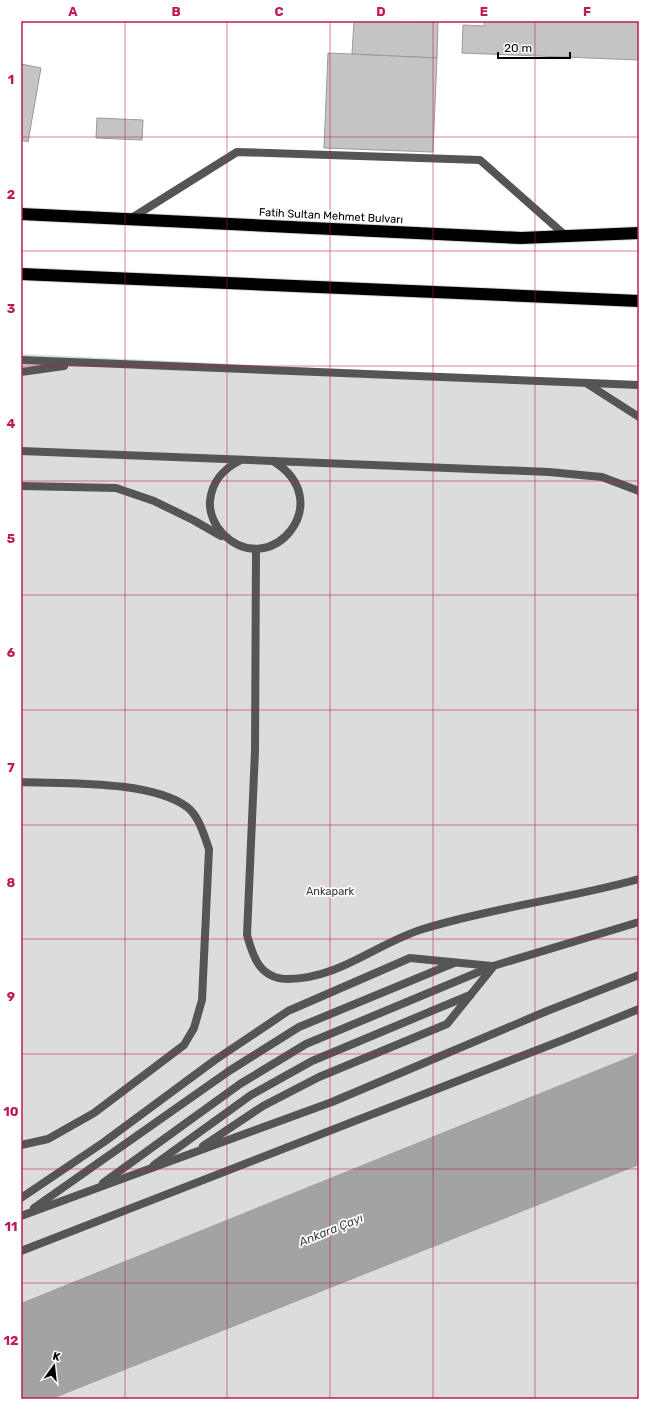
<svg xmlns="http://www.w3.org/2000/svg" width="660" height="1420" viewBox="0 0 660 1420" font-family="Rubik,sans-serif">
  <rect width="100%" height="100%" fill="#fff"/>
  <polygon fill="#dcdcdc" points="21,354 639,383 639,1399 21,1399"/>
  <polygon fill="#a3a3a3" points="639,1053 639,1165 52,1399 21,1399 21,1303"/>
  <g fill="#c4c4c4" stroke="#999">
    <polygon points="354,21 438,22 437,58 352,54"/>
    <polygon points="484,21 639,21 639,60 462,53 463,25 484,26"/>
    <polygon points="328,53 437,58 433,152 324,148"/>
    <polygon points="21,64 41,68 28,142 21,140"/>
    <polygon points="97,118 143,120 142,140 96,138"/>
  </g>
  <g fill="none" stroke-linecap="round" stroke-linejoin="round">
    <g stroke="#dbdbdb" stroke-width="14">
      <g id="highway">
        <polyline points="21,214 521,238 639,233"/>
        <polyline points="21,274 639,301"/>
      </g>
    </g>
    <g stroke="#555" stroke-width="8">
      <polyline points="130,219 237,152 480,160 566,236"/>
      <polyline points="21,360 639,385"/>
      <polyline points="21,372 64,366"/>
      <polyline points="586,383 639,417"/>
      <polyline points="21,451 549,472 602,477 639,491"/>
      <path d="M241 460C223 469 212 481 210 501 209 513 215 526 223 534 271 582 339 501 273 461"/>
      <polyline points="21,486 116,488 154,501 193,520 221,536"/>
      <path d="M256 549 255 751 247 935C253 957 260 979 288 979 339 979 377 943 423 929 494 907 568 899 639 879"/>
      <path d="M21 782C66 784 150 780 187 807 199 816 204 835 209 849L202 1000 194 1028 184 1045 94 1113 48 1139 21 1145"/>
      <polyline points="203,1146 263,1106 319,1077 447,1024 493,967"/>
      <polyline points="154,1165 251,1095 312,1061 470,995"/>
      <polyline points="103,1183 240,1084 306,1044 493,966 639,922"/>
      <polyline points="21,1198 104,1142 215,1060 288,1011 410,958 492,966"/>
      <polyline points="34,1208 229,1071 299,1027 454,963"/>
      <polyline points="21,1216 332,1102 547,1011 639,975"/>
      <polyline points="21,1251 563,1040 639,1009"/>
    </g>
    <use href="#highway" stroke="#000" stroke-width="12"/>
  </g>
  <path fill="none" stroke="#c2185b" stroke-width="1" stroke-opacity="0.55" d="M125 21V1399M227 21V1399M330 21V1399M433 21V1399M535 21V1399M21 137H639M21 251H639M21 366H639M21 481H639M21 595H639M21 710H639M21 825H639M21 939H639M21 1054H639M21 1169H639M21 1283H639"/>
  <g text-anchor="middle" dominant-baseline="central" stroke-width="3.5" stroke-linejoin="round" paint-order="stroke">
    <g font-size="11" fill="#000" stroke="#fff">
      <text transform="translate(331 216) rotate(3)">Fatih Sultan Mehmet Bulvarı</text>
    </g>
    <g font-size="11" fill="#333" stroke="#fff">
      <text x="330" y="891">Ankapark</text>
    </g>
    <g font-size="12" font-style="italic" fill="#444" stroke="#fff">
      <text transform="translate(331 1230) rotate(-22)">Ankara Çayı</text>
    </g>
  </g>
  <rect width="660" height="1420" fill="none" stroke="#ffffff" stroke-width="44"/>
  <g transform="translate(54 1366) rotate(15)" stroke="#ffffff" stroke-width="3" paint-order="stroke">
  <path d="M0-3L7 15L0 10L-7 15Z" fill="#000000"/>
  <text y="-6" font-size="11" font-weight="bold" text-anchor="middle" fill="#000000">K</text>
  </g>
  <path d="M498 52v6h72v-6" fill="none" stroke="#000000" stroke-width="2"/>
  <text x="504" y="52" font-size="12" fill="#000000" stroke="#ffffff" stroke-width="3" paint-order="stroke">20 m</text>
  <rect x="22" y="22" width="616" height="1376" fill="none" stroke="#c2185b" stroke-width="1.5"/>
  <g font-size="13" text-anchor="middle" font-weight="bold" fill="#c2185b">
    <text x="73" y="16">A</text>
    <text x="176" y="16">B</text>
    <text x="279" y="16">C</text>
    <text x="381" y="16">D</text>
    <text x="484" y="16">E</text>
    <text x="587" y="16">F</text>
    <text x="11" y="84">1</text>
    <text x="11" y="199">2</text>
    <text x="11" y="313">3</text>
    <text x="11" y="428">4</text>
    <text x="11" y="543">5</text>
    <text x="11" y="657">6</text>
    <text x="11" y="772">7</text>
    <text x="11" y="887">8</text>
    <text x="11" y="1001">9</text>
    <text x="11" y="1116">10</text>
    <text x="11" y="1231">11</text>
    <text x="11" y="1345">12</text>
  </g>
</svg>
